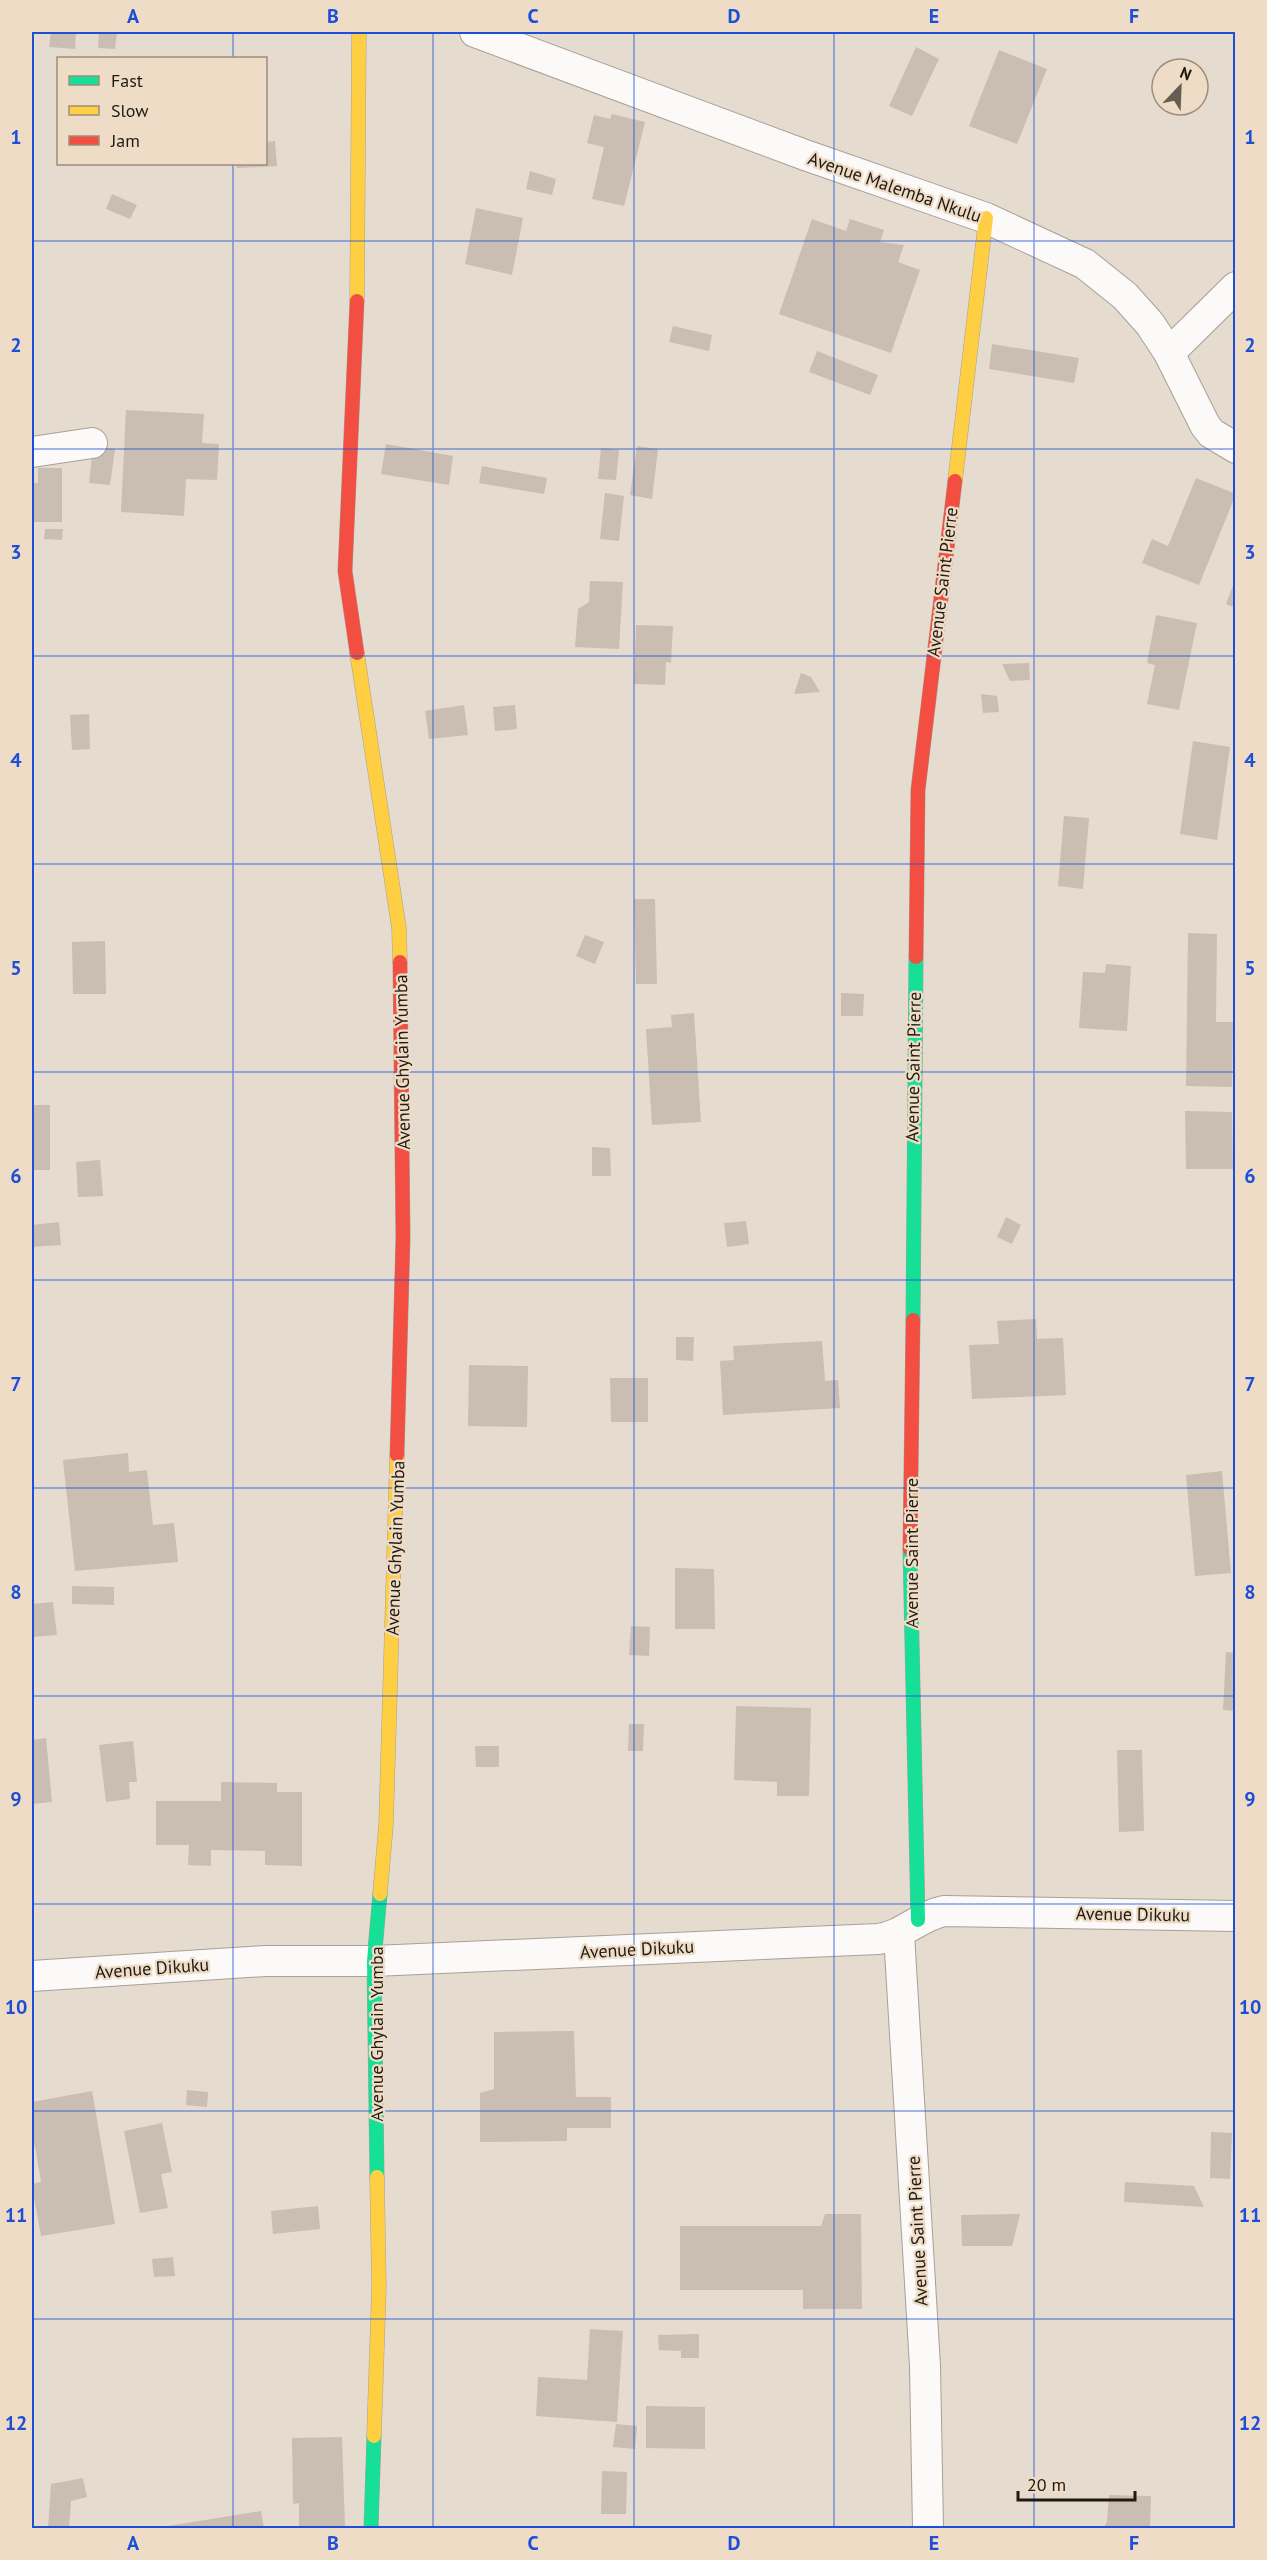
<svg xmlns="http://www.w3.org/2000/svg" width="1267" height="2560" viewBox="0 0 1267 2560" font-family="'PT Sans',sans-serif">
  <rect width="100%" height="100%" fill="#e5dbcf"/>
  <g fill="#c9beb1">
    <polygon points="51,32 76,32 75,49 49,47"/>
    <polygon points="99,32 117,32 115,49 98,48"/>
    <polygon points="916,47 939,59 912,116 889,106"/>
    <polygon points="999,50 1047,69 1017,144 969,126"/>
    <polygon points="612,114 645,122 624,206 592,199 604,147 587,143 594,115 610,119"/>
    <polygon points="275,141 277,166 237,168 236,164 266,164 266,142"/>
    <polygon points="530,171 556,179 552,195 526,189"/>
    <polygon points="112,194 137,205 130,219 106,209"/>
    <polygon points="476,208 523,218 512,275 465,264"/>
    <polygon points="812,219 846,231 850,219 884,230 880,242 904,245 898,262 920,270 891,353 779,314"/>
    <polygon points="673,326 712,335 709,351 669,342"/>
    <polygon points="992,344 1079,358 1074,383 989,369"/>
    <polygon points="817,351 878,375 870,395 809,372"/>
    <polygon points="126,410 204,414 202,443 219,444 217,480 186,479 184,516 121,512"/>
    <polygon points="386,444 453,456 449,485 381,474"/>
    <polygon points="637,446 658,449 652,499 630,495"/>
    <polygon points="93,447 115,449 110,485 89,483"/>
    <polygon points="601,448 619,450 616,480 598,479"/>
    <polygon points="482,466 547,478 544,494 479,483"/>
    <polygon points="38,468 62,468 62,522 32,522 32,483 38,483"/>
    <polygon points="1196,478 1236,494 1199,585 1142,563 1152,539 1168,546"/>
    <polygon points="605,493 624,496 619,541 600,539"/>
    <polygon points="45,529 63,529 62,540 44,539"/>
    <polygon points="1235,580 1236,580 1236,608 1226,604"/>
    <polygon points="590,581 623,582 619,649 575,647 578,609 589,602"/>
    <polygon points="1156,615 1197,623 1179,710 1147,704 1155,665 1147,663"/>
    <polygon points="636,625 673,626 671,663 666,662 665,685 634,684"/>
    <polygon points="1029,663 1030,680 1010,681 1002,664"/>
    <polygon points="801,673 811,677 820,692 794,694"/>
    <polygon points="981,694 997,696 999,712 983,713"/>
    <polygon points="464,705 468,735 429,739 425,711"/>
    <polygon points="515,705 517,729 495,731 493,707"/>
    <polygon points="89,714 90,749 72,750 70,715"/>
    <polygon points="1193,741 1230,747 1217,840 1180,834"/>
    <polygon points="1064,816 1089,818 1083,889 1058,886"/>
    <rect x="32" y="835" width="2" height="33"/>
    <polygon points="634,899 655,899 657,984 636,984"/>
    <polygon points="1188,933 1217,934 1216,1022 1233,1022 1232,1087 1186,1086"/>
    <polygon points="585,935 604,942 595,964 576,956"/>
    <polygon points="105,941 106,994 73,994 72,942"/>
    <polygon points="1106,964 1131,966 1127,1031 1079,1028 1083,972 1105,973"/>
    <polygon points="841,993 864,994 863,1016 841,1016"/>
    <polygon points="694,1013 701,1122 652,1125 646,1029 672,1027 671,1015"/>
    <rect x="32" y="1105" width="18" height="65"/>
    <polygon points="1185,1111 1232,1112 1233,1169 1186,1169"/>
    <polygon points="592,1147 610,1148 611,1176 592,1176"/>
    <polygon points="100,1160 103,1196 78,1197 76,1162"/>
    <polygon points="1006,1217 1021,1225 1012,1244 997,1237"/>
    <polygon points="746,1221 749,1244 727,1247 724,1223"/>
    <polygon points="59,1222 61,1245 32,1247 32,1225"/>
    <polygon points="1036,1319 1037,1339 1063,1338 1066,1395 972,1399 969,1345 999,1344 997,1321"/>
    <polygon points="676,1337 694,1337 693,1361 676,1360"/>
    <polygon points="822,1341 825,1381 838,1380 840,1408 723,1415 720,1361 734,1360 733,1346"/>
    <polygon points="469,1365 528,1366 527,1427 468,1426"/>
    <polygon points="610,1378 648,1378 648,1422 611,1422"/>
    <polygon points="128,1453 129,1472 147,1470 153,1525 174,1523 178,1562 75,1571 63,1460"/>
    <polygon points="1222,1471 1231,1573 1195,1576 1186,1475"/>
    <polygon points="675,1568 714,1569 715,1629 675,1629"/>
    <polygon points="72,1586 114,1587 114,1605 72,1604"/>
    <polygon points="53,1602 57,1635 32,1637 32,1604"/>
    <polygon points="631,1626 650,1627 649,1656 629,1655"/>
    <polygon points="1226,1652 1236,1653 1236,1711 1223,1710"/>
    <polygon points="736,1706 811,1708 809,1796 777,1796 777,1782 734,1780"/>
    <polygon points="629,1724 644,1724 643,1751 628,1751"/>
    <polygon points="46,1738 52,1802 32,1804 32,1740"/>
    <polygon points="133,1741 137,1782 129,1782 130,1799 106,1802 99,1745"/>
    <polygon points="475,1746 499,1746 499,1767 476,1767"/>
    <polygon points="1117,1750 1142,1750 1144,1831 1119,1832"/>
    <polygon points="221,1782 277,1783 277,1792 302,1792 302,1866 265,1865 265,1851 211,1850 211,1866 188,1865 189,1845 156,1845 156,1801 221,1801"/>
    <polygon points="574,2031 576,2097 611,2097 611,2128 567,2128 567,2141 480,2142 480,2093 494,2089 494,2032"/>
    <polygon points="187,2090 208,2092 207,2107 186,2105"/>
    <polygon points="92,2091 115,2224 41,2236 32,2186 32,2184 41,2182 35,2146 32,2146 32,2102"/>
    <polygon points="162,2123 172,2172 161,2174 168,2208 140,2213 124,2131"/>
    <polygon points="1211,2132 1232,2133 1230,2179 1210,2178"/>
    <polygon points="1125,2182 1194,2186 1204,2207 1124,2202"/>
    <polygon points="318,2206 320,2229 273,2234 271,2211"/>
    <polygon points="825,2214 861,2214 862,2309 803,2309 803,2290 680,2290 680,2226 821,2226"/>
    <polygon points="1020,2214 1012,2246 962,2246 961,2215"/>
    <polygon points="173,2257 175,2276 154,2277 152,2259"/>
    <polygon points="590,2329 623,2331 617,2422 536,2416 538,2377 587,2380"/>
    <polygon points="699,2334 699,2358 681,2358 681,2351 659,2350 658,2335"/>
    <polygon points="646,2406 705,2407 705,2449 646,2448"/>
    <polygon points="616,2424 637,2426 635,2449 613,2447"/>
    <polygon points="342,2437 345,2528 299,2528 299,2503 293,2504 292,2438"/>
    <polygon points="602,2471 627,2472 626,2514 601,2514"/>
    <polygon points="83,2478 87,2497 71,2501 69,2528 48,2528 51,2484"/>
    <polygon points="1109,2495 1151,2496 1150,2528 1104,2528 1107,2521"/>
    <polygon points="261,2511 264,2528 162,2528 162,2527"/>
  </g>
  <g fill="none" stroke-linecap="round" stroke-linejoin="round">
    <g stroke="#a8a097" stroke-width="32">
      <g id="street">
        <polyline points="475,32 805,155 986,218 1085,264 1125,296 1150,324 1169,353 1205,425 1211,433 1236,448"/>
        <polyline points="1169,353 1236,287"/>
        <polyline points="32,452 92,443"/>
        <polyline points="899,1934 925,2366 928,2528"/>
        <path d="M32 1976 265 1961H374L878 1939C903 1936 919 1916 944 1911L1236 1916"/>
      </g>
    </g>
    <g stroke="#a8a097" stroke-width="15">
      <g id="fast">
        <polyline points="913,1320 916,957"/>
        <polyline points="910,1549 918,1920"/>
        <polyline points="377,2177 374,1961 380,1894"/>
        <polyline points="371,2528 374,2436"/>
      </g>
    </g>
    <g stroke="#a8a097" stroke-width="15">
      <g id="slow">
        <polyline points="357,301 359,32"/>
        <polyline points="955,481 986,218"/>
        <polyline points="357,653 399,928 400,962"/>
        <polyline points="380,1894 386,1825 397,1455"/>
        <polyline points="374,2436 379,2287 377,2177"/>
      </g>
    </g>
    <g stroke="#a8a097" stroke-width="15">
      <g id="jam">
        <polyline points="357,301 345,571 357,653"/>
        <polyline points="916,957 918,790 955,481"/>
        <polyline points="397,1455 403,1237 400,962"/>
        <polyline points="910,1549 913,1320"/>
      </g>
    </g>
    <use href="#street" stroke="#fbfaf8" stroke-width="30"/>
    <use href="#fast" stroke="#16e098" stroke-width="14"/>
    <use href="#slow" stroke="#ffcf43" stroke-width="14"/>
    <use href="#jam" stroke="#f24e42" stroke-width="14"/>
  </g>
  <path fill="none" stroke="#1d4ed8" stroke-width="1.5" stroke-opacity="0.55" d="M233 32V58M433 32V2528M634 32V2528M834 32V2528M1034 32V2528M233 164V2528M32 241H1236M32 449H1236M32 656H1236M32 864H1236M32 1072H1236M32 1280H1236M32 1488H1236M32 1696H1236M32 1904H1236M32 2111H1236M32 2319H1236"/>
  <g text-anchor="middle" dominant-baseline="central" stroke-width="4.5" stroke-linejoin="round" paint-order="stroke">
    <g font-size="18" fill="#201a12" stroke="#eedcc6">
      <text transform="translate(895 187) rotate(19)">Avenue Malemba Nkulu</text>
      <text transform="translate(942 582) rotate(-83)">Avenue Saint Pierre</text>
      <text transform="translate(402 1062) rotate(-91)">Avenue Ghylain Yumba</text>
      <text transform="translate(913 1067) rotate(-89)">Avenue Saint Pierre</text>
      <text transform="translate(395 1548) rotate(-88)">Avenue Ghylain Yumba</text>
      <text transform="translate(911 1553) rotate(-90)">Avenue Saint Pierre</text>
      <text transform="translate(1133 1914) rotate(1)">Avenue Dikuku</text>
      <text transform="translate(637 1949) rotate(-3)">Avenue Dikuku</text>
      <text transform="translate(152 1968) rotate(-4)">Avenue Dikuku</text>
      <text transform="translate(376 2034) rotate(-90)">Avenue Ghylain Yumba</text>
      <text transform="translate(917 2231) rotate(-93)">Avenue Saint Pierre</text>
    </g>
  </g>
  <rect width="1267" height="2560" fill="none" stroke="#eedcc6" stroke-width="66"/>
  <rect x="57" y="57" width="210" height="108" fill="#eedcc6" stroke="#9c8e7e" stroke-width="1.5"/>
  <rect x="69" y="76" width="30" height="9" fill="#16e098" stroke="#9c8e7e" stroke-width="1.5"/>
  <text x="111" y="87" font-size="18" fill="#201a12">Fast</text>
  <rect x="69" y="106" width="30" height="9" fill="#ffcf43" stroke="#9c8e7e" stroke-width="1.5"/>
  <text x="111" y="117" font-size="18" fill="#201a12">Slow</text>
  <rect x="69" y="136" width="30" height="9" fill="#f24e42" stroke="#9c8e7e" stroke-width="1.5"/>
  <text x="111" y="147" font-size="18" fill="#201a12">Jam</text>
  <g transform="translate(1180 87) rotate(23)"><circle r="28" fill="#eedcc6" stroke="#9c8e7e" stroke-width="1.5"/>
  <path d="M0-4.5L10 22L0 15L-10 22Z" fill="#655e54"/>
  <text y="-9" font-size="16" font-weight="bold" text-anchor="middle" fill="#201a12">N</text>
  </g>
  <path d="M1018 2491v9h117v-9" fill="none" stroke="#201a12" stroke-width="3"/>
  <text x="1027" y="2491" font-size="18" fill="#201a12" stroke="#eedcc6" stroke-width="4.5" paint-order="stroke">20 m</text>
  <rect x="33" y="33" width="1201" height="2494" fill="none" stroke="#1d4ed8" stroke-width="2"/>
  <g font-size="20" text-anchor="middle" font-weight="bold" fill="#1d4ed8">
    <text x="133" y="23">A</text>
    <text x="333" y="23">B</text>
    <text x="533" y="23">C</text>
    <text x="734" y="23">D</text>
    <text x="934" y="23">E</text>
    <text x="1134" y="23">F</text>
    <text x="16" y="144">1</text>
    <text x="1250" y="144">1</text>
    <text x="16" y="352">2</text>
    <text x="1250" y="352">2</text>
    <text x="16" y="559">3</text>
    <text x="1250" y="559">3</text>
    <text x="16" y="767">4</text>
    <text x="1250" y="767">4</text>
    <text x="16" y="975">5</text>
    <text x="1250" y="975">5</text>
    <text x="16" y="1183">6</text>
    <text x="1250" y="1183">6</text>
    <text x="16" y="1391">7</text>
    <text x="1250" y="1391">7</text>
    <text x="16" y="1599">8</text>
    <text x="1250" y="1599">8</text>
    <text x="16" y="1806">9</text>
    <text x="1250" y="1806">9</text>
    <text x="16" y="2014">10</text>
    <text x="1250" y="2014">10</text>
    <text x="16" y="2222">11</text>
    <text x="1250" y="2222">11</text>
    <text x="16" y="2430">12</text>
    <text x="1250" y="2430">12</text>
    <text x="133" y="2550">A</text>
    <text x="333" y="2550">B</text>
    <text x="533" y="2550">C</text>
    <text x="734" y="2550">D</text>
    <text x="934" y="2550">E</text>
    <text x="1134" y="2550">F</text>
  </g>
</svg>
